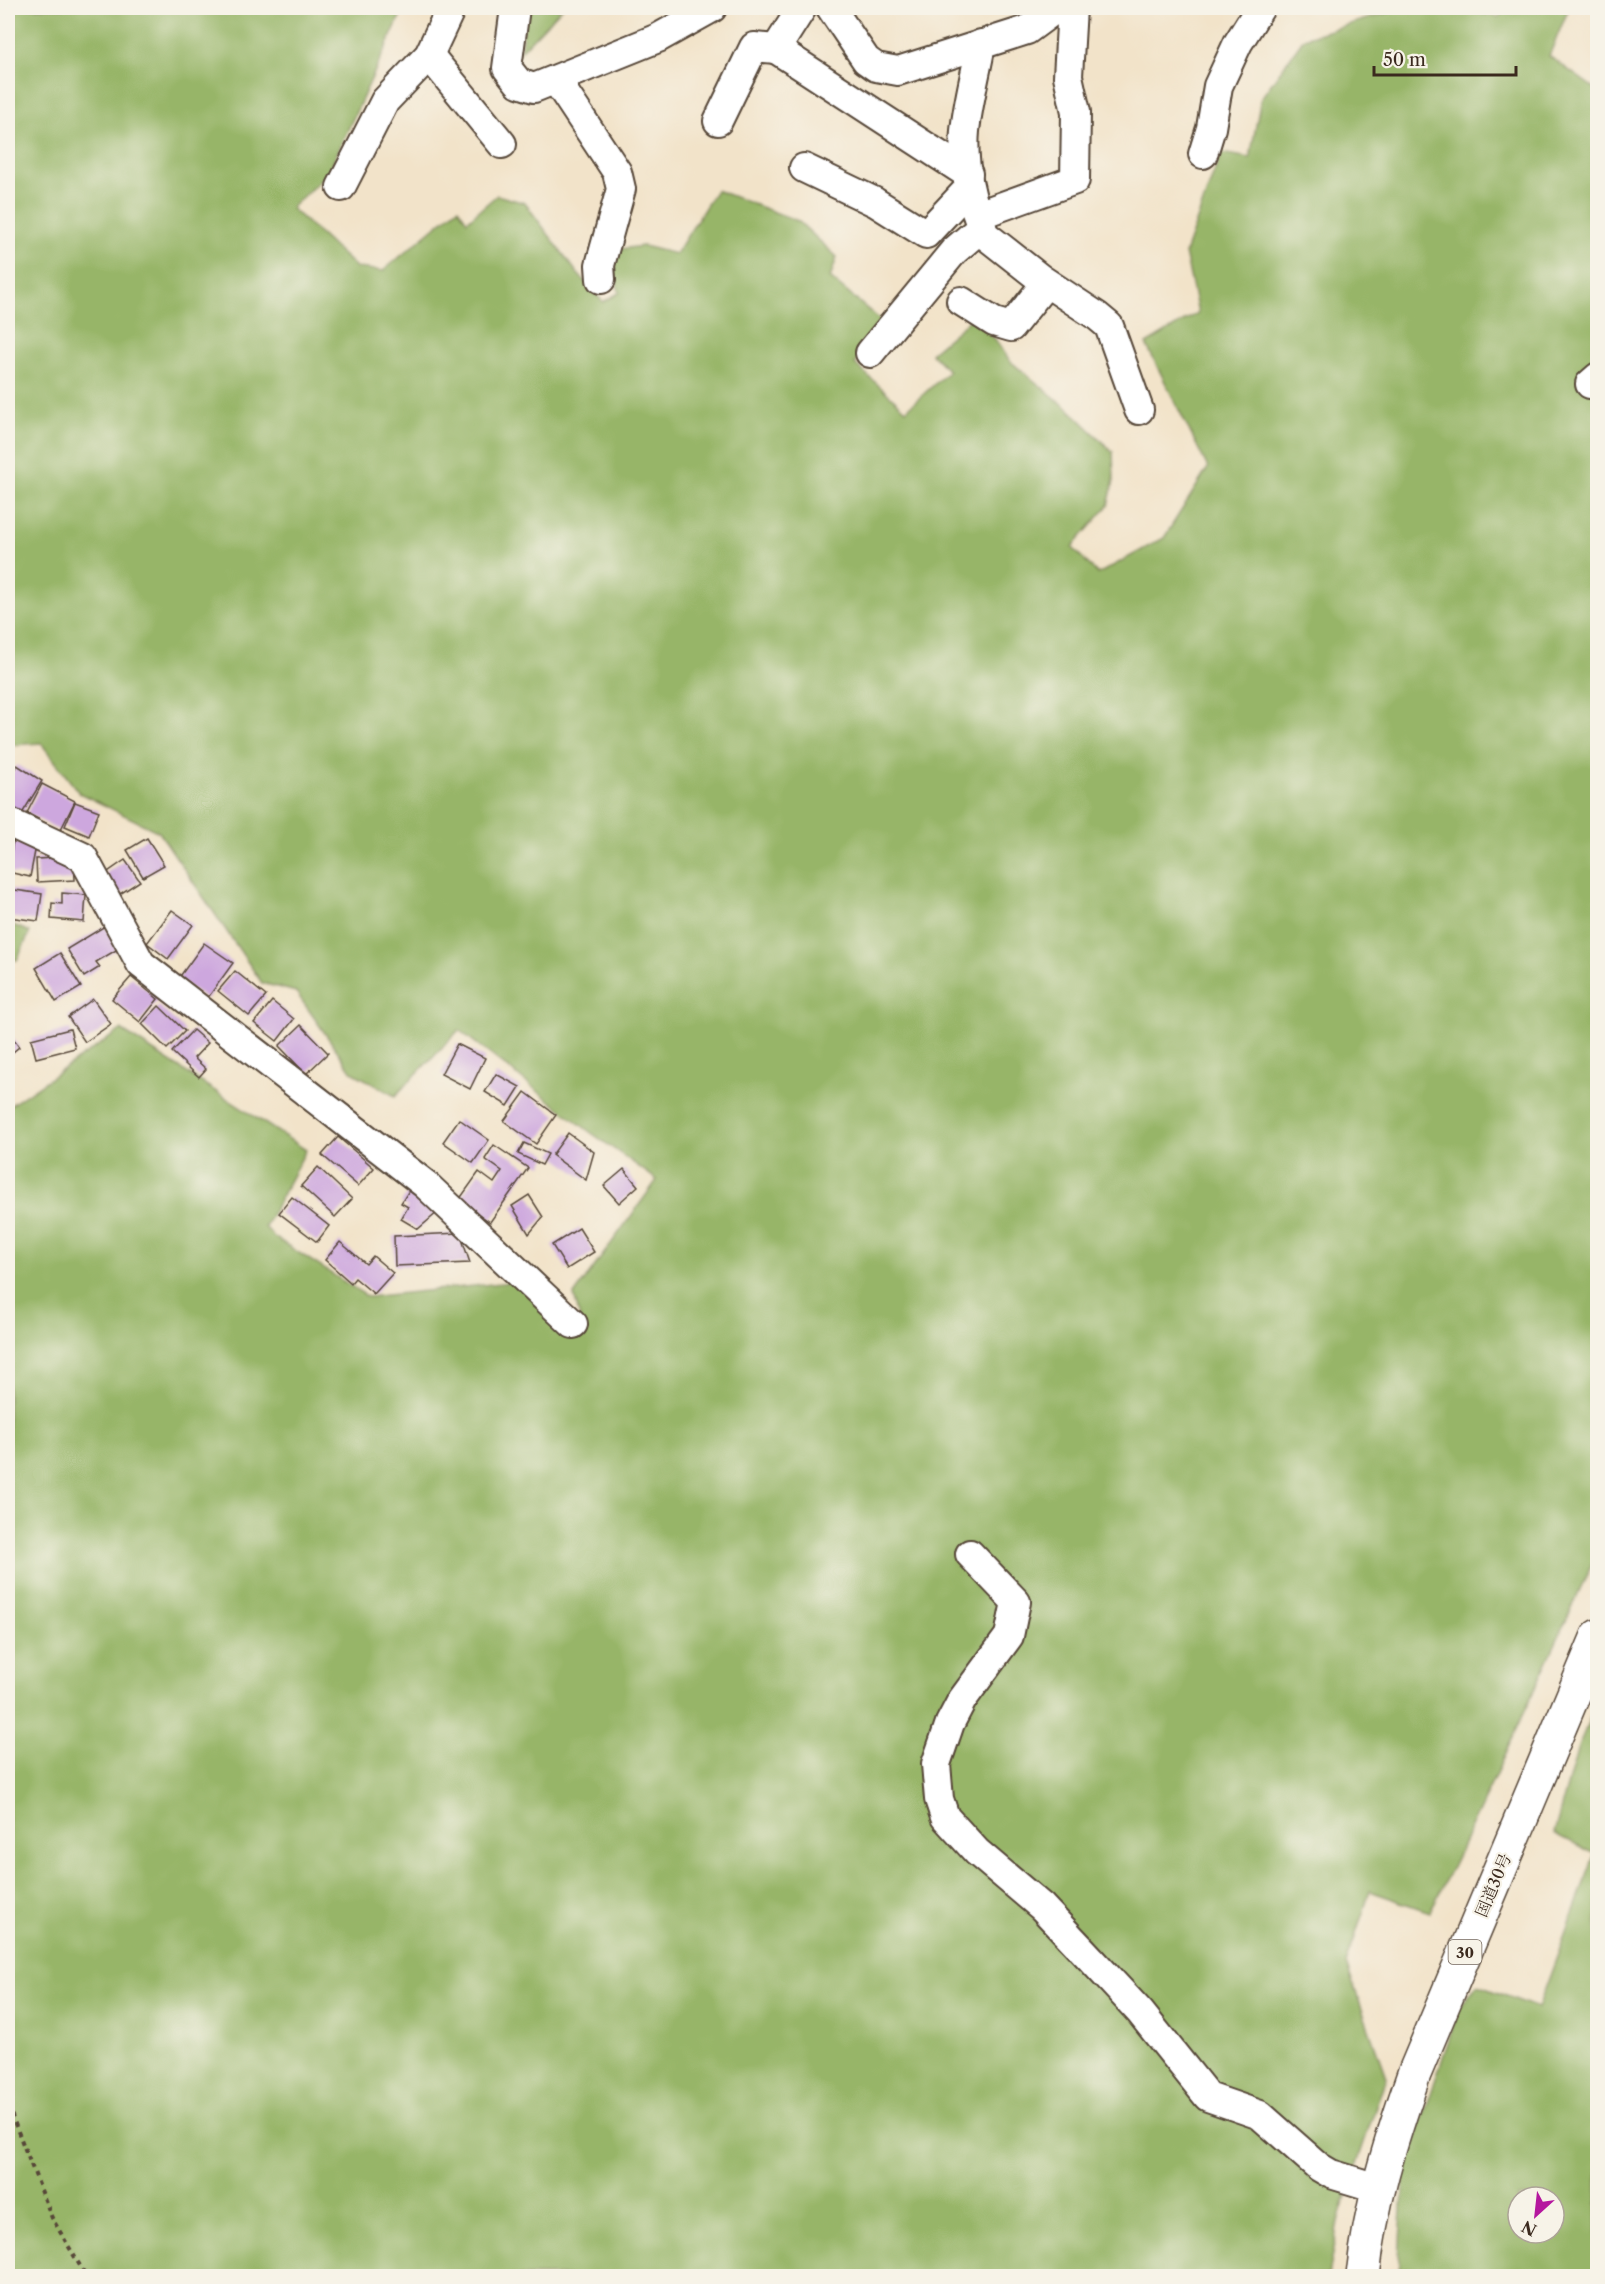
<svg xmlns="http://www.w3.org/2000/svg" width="1605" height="2284" viewBox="0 0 1605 2284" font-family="'Libre Caslon Text','Noto Serif JP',serif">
  <rect width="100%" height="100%" fill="#f7f3e8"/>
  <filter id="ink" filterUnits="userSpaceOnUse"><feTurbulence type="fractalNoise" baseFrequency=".0167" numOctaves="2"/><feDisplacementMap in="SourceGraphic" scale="12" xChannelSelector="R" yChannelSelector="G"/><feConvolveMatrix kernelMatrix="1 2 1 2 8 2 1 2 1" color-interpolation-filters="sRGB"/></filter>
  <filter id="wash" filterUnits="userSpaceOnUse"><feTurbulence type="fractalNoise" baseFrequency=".008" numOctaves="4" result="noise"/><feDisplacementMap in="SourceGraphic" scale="24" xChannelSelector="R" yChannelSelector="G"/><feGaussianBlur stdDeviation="1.35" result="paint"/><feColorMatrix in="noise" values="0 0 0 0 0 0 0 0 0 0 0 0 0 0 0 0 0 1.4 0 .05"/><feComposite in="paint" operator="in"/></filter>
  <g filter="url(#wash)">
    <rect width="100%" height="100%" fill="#f2e3c9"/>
    <g fill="#97b568" stroke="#697043" stroke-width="1.5" fill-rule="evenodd">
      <polygon points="8,8 404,8 328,173 291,208 357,268 383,271 458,208 467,221 497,195 525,203 578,274 603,302 619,293 613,266 613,250 643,246 676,254 716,190 798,221 837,257 830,278 884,323 855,364 906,410 949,371 931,353 971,319 995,339 1010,361 1071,411 1113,452 1114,480 1108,506 1072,547 1098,574 1164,538 1208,468 1146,344 1198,313 1185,253 1221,153 1250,158 1261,98 1304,38 1403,8 1460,8 1498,17 1508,8 1569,8 1549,56 1598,91 1597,1553 1479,1811 1430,1912 1370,1891 1346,1964 1386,2077 1339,2217 1328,2276 8,2276 8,1107 121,1030 306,1150 265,1227 274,1237 368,1297 511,1282 581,1323 574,1295 657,1180 590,1132 459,1030 395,1096 352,1072 296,992 262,983 159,832 79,793 41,743 13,745 8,740"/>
      <polygon points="527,8 562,8 520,52"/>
      <polygon points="8,923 30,932 17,960 8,960"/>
      <path d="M1597 1702V2276H1398L1404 2174 1459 2009 1477 1985 1538 2008 1595 1854 1554 1833 1578 1747ZM1518 2197H1554V2233H1518Z"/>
    </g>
    <g id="blocks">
      <g fill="#cda7de">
        <polygon points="17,765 42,781 20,817 8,810 8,781"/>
        <polygon points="42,784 75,801 60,831 27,813"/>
        <polygon points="75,802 99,811 89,836 65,826"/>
        <polygon points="147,838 164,865 143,877 127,850"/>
        <polygon points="13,841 36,846 30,877 8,872"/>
        <polygon points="74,857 75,880 37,882 36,859"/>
        <polygon points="125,860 140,881 120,894 105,874"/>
        <polygon points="8,889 42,894 38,921 8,917"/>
        <polygon points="62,893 86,895 84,922 51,919 52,903 62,904"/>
        <polygon points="172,910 193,925 168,959 147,943"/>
        <polygon points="105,926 118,949 96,962 100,967 84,977 67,949"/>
        <polygon points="204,943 233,963 207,999 178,979"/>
        <polygon points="60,953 81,987 56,1002 36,968"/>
        <polygon points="235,971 266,996 249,1016 218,991"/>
        <polygon points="131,977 158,999 140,1022 112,999"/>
        <polygon points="93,999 111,1024 85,1042 68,1017"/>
        <polygon points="272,1001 294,1019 277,1041 254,1023"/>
        <polygon points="159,1006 185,1031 167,1049 142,1024"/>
        <polygon points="301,1025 328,1053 306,1074 279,1046"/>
        <polygon points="70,1029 75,1048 36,1058 31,1039"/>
        <polygon points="193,1030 208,1043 194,1058 206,1069 199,1077 172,1052"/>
        <polygon points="8,1031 19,1047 8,1056"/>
        <polygon points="457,1044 485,1058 470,1089 441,1074"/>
        <polygon points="496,1074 520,1087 508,1106 485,1092"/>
        <polygon points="525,1092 556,1115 536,1144 504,1121"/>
        <polygon points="459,1119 489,1140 473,1163 443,1142"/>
        <polygon points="568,1133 594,1152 586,1180 552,1155"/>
        <polygon points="338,1137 374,1168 358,1186 322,1155"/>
        <polygon points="524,1143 548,1154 542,1165 518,1154"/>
        <polygon points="494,1145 528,1168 490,1222 459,1200 479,1172 494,1183 502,1171 485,1159"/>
        <polygon points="318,1167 352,1199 335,1217 301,1186"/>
        <polygon points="624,1169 638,1186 619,1203 604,1186"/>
        <polygon points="413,1184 438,1212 418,1229 401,1219 408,1207 401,1203"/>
        <polygon points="529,1195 543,1217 529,1234 512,1206"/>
        <polygon points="292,1197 329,1226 317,1242 279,1213"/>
        <polygon points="579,1228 594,1252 567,1269 552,1245"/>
        <polygon points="460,1233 470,1263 395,1266 394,1236"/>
        <polygon points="340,1242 366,1264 373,1256 393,1273 374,1294 355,1278 351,1283 325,1260"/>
      </g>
    </g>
  </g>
  <g filter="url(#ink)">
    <use href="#blocks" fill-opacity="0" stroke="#564638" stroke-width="1.5"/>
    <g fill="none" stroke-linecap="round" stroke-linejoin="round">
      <g stroke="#564638" stroke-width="32">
        <g id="minor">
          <polyline points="515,8 507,68 519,83 534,88 658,38 712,8"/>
          <polyline points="802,8 776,49 968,174"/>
          <polyline points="831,8 866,60 876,67 898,71 1027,30 1050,13 1053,8"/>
          <path d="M981 44C976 73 968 102 965 131 962 164 971 204 985 235L1041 279 1097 316 1109 326 1139 410"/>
          <polyline points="429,55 502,144"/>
          <polyline points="556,80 617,172 621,189 600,265 601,279"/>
          <polyline points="718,121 754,47 776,49"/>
          <polyline points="1203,154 1211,128 1218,86 1238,43 1260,8"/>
          <polyline points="804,168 875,202 926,234 969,188"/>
          <polyline points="341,187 385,101 429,55 451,8"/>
          <polyline points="978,215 1075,180 1076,112 1068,76 1072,8"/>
          <polyline points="961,301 994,322 1011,327 1046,283"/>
          <polyline points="870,353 954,251 982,227"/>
          <polyline points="1590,384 1598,377"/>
          <polyline points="8,822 83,857 141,964 425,1184 573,1324"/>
          <polyline points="970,1554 1016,1602 1009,1636 962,1700 950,1723 936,1764 939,1799 945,1817 977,1852 1042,1907 1091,1959 1140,2012 1208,2097 1260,2115 1319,2167 1331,2174 1377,2188"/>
        </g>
      </g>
      <g stroke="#564638" stroke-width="36">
        <path id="highway" d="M1363 2276C1370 2206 1391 2140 1414 2074L1598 1636"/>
      </g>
      <polyline stroke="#564638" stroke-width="4" stroke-dasharray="4.5 4.5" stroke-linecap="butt" points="8,2106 52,2218 86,2276"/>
      <use href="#minor" stroke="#fff" stroke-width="28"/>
      <use href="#highway" stroke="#fff" stroke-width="33"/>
    </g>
  </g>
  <g text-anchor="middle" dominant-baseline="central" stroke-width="4.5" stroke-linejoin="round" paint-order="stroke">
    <rect fill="#f7f3e8" stroke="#73665b" stroke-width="1.5" x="1448.5" y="1940" width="33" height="24" rx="4.5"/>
    <g font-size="15" font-weight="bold" fill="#3b2a1e">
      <text x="1465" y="1952">30</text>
    </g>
    <g font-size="16" fill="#3b2a1e" stroke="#f7f3e8">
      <text transform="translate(1493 1885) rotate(-67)">国道30号</text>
    </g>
  </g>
  <rect width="1605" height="2284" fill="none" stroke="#f7f3e8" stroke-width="30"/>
  <g transform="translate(1536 2215) rotate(207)"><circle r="28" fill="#f7f3e8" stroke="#aca397" stroke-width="1.5"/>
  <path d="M0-4.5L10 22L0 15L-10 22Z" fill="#b5179e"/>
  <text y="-9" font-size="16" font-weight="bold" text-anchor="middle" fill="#3b2a1e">N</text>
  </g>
  <path d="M1374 66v9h142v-9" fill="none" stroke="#3b2a1e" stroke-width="3"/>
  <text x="1383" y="66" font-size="18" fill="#3b2a1e" stroke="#f7f3e8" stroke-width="4.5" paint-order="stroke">50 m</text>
</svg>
